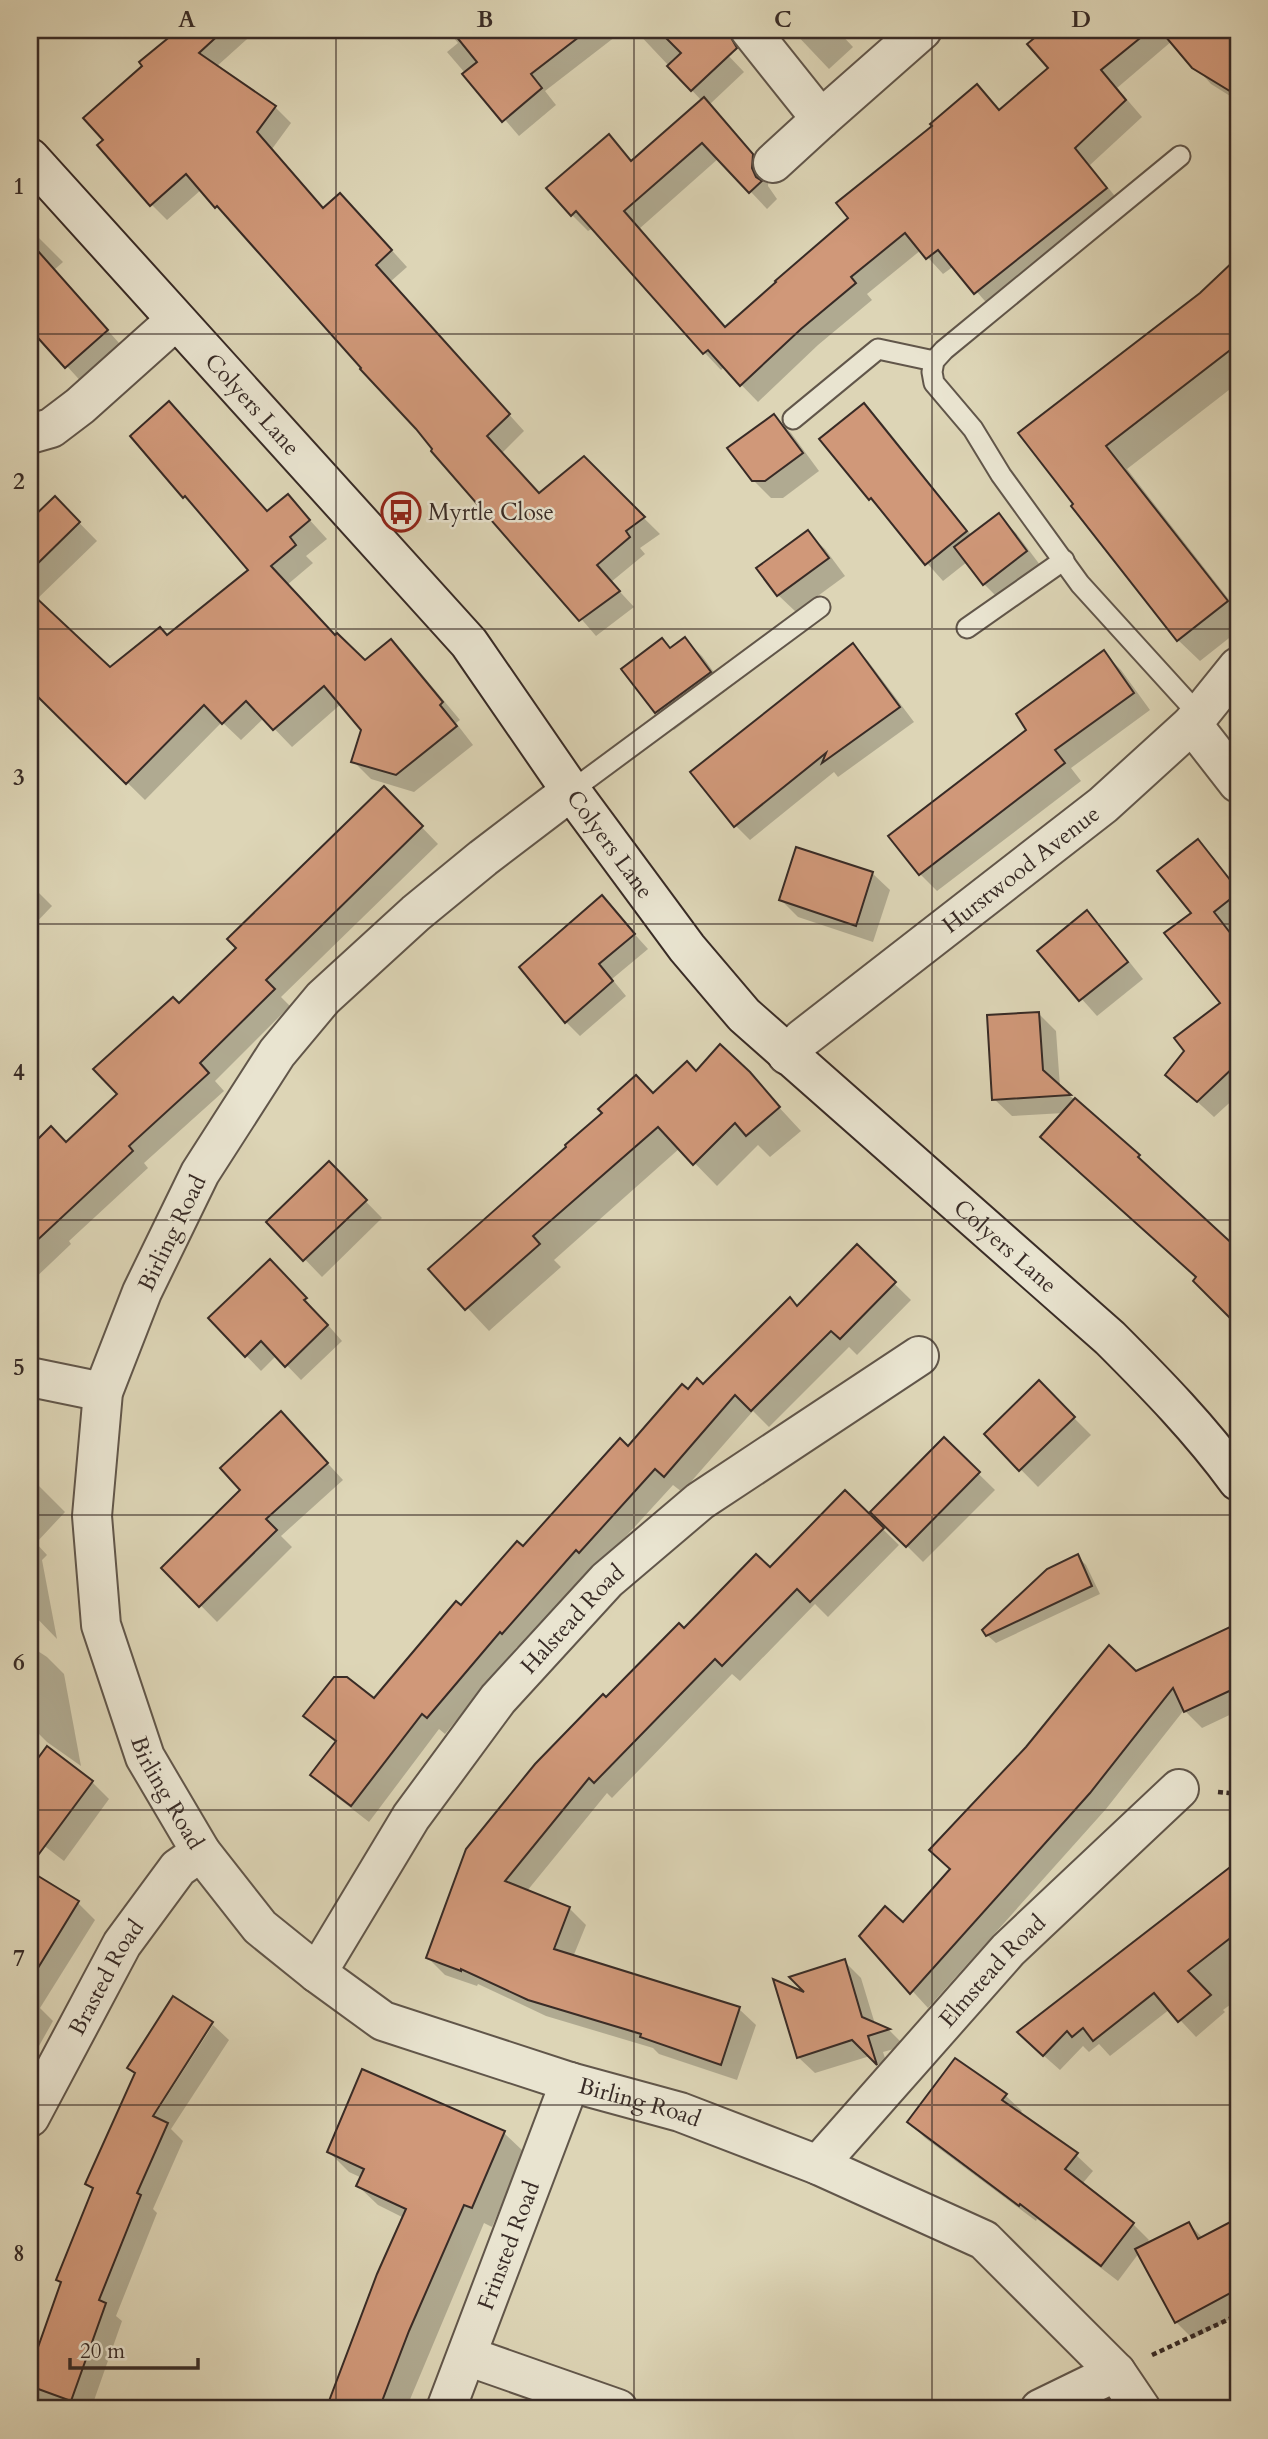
<svg xmlns="http://www.w3.org/2000/svg" width="1268" height="2439" viewBox="0 0 1268 2439" font-family="Cardo,serif">
  <rect width="100%" height="100%" fill="#ddd5b6"/>
  <filter id="stains"><feTurbulence type="fractalNoise" baseFrequency=".00286" numOctaves="4"/><feColorMatrix values="0 0 0 0 .2 0 0 0 0 .09 0 0 0 0 .02 0 0 0 .5 -.17"/></filter>
  <radialGradient id="worn" r=".72"><stop offset=".6" stop-color="#630" stop-opacity="0"/><stop offset="1" stop-color="#630" stop-opacity=".3"/></radialGradient>
  <g fill="#0003">
    <polygon points="181,30 257,30 216,67 275,107 291,123 272,149 324,210 356,211 407,267 390,282 524,431 502,453 540,495 584,459 660,534 640,548 645,554 611,582 634,607 596,636 435,449 202,189 167,220 151,204 105,140 145,67 141,62"/>
    <polygon points="447,30 501,30 508,38 519,30 624,30 545,91 556,105 519,136 447,52 458,43"/>
    <polygon points="635,30 704,30 744,72 709,105 769,172 768,186 777,199 767,209 719,158 639,229 726,328 967,145 1050,69 1030,45 1047,30 1094,30 1095,32 1098,30 1204,30 1220,49 1232,30 1238,30 1238,101 1211,84 1172,41 1117,88 1142,117 1090,165 1122,205 992,309 954,266 943,274 921,250 867,294 872,300 818,345 758,402 724,367 721,370 705,353 593,228 588,231 572,215 609,137 633,162 702,101"/>
    <polygon points="792,30 837,30 853,47 829,69"/>
    <polygon points="30,229 63,262 54,270 127,352 87,388 30,326"/>
    <polygon points="1238,259 1238,383 1127,469 1238,611 1238,631 1200,661 1178,640 1021,434 1202,294"/>
    <polygon points="864,405 881,422 972,536 998,516 1016,533 1043,569 1001,601 984,584 967,562 943,581 870,499 822,439"/>
    <polygon points="774,416 791,433 819,471 783,498 771,498 753,480"/>
    <polygon points="187,421 268,513 288,496 327,539 306,556 313,563 287,585 336,637 365,662 391,641 409,659 460,720 456,723 473,745 414,792 371,779 353,761 363,730 341,704 292,747 264,718 241,740 222,722 145,800 35,692 44,684 30,671 30,513 35,517 55,498 97,541 36,600 110,670 168,637 251,570 132,437"/>
    <polygon points="807,532 825,549 845,576 796,612 778,595 758,569"/>
    <polygon points="684,639 702,656 727,690 674,730 657,712 623,669 671,649"/>
    <polygon points="853,646 868,661 914,722 838,777 834,772 750,840 736,826"/>
    <polygon points="1103,652 1121,670 1150,710 1071,768 1081,781 937,891 920,874 890,836 1029,730"/>
    <polygon points="384,788 438,844 281,997 290,1006 215,1081 224,1091 144,1163 148,1168 69,1241 71,1244 30,1283 30,1149 51,1129 66,1144 119,1094 179,1006 238,948"/>
    <polygon points="1198,841 1214,858 1238,888 1238,923 1229,930 1238,941 1238,1095 1214,1117 1167,1074 1222,1004 1194,914"/>
    <polygon points="872,873 890,890 873,942 798,917 781,900"/>
    <polygon points="30,884 52,906 30,929"/>
    <polygon points="602,898 648,949 612,979 626,996 580,1036 566,1022"/>
    <polygon points="1086,913 1103,929 1143,979 1097,1016 1039,951"/>
    <polygon points="1039,1014 1056,1031 1060,1087 1138,1156 1155,1174 1238,1251 1238,1323 1195,1281 1198,1278 1064,1113 1012,1116 994,1099"/>
    <polygon points="696,1073 748,1074 801,1131 770,1157 758,1145 717,1186 680,1148 554,1260 561,1267 489,1331 431,1269 653,1095"/>
    <polygon points="329,1164 382,1218 322,1277 269,1222"/>
    <polygon points="857,1247 911,1300 857,1355 849,1347 769,1427 753,1411 682,1492 673,1485 597,1568 594,1566 520,1650 517,1647 445,1734 439,1729 369,1822 329,1791 313,1775 336,1743 306,1716 374,1701 461,1608 688,1391 703,1386 798,1308"/>
    <polygon points="285,1276 342,1341 301,1380 277,1355 261,1371 210,1318"/>
    <polygon points="1039,1383 1091,1435 1038,1487 986,1434"/>
    <polygon points="297,1430 343,1480 281,1536 292,1547 217,1622 164,1568 243,1490"/>
    <polygon points="944,1440 995,1490 923,1562 873,1512"/>
    <polygon points="30,1477 65,1512 36,1543 47,1555 42,1560 57,1639 30,1611"/>
    <polygon points="845,1492 899,1545 828,1617 815,1604 740,1681 732,1674 612,1798 607,1793 527,1891 569,1908 586,1925 573,1957 739,2009 756,2025 737,2080 659,2054 653,2048 546,2016 478,1984 477,1986 445,1975 428,1958 606,1700 684,1631 770,1569"/>
    <polygon points="1077,1556 1086,1565 1100,1594 996,1643 987,1635"/>
    <polygon points="1229,1629 1238,1638 1238,1711 1202,1728 1184,1710 1106,1809 928,2008 862,1936 903,1924 951,1870 1027,1748 1136,1673"/>
    <polygon points="30,1646 47,1657 64,1674 81,1766 47,1742 30,1725"/>
    <polygon points="47,1749 92,1782 109,1799 64,1861 30,1835 30,1772"/>
    <polygon points="1238,1862 1238,1999 1223,2010 1225,2012 1196,2037 1170,2009 1110,2056 1099,2044 1089,2052 1083,2046 1060,2070 1035,2048"/>
    <polygon points="36,1877 78,1903 95,1920 40,2008 53,2021 30,2062 30,1887"/>
    <polygon points="844,1961 861,1978 875,2024 889,2030 905,2046 883,2052 891,2076 870,2056 815,2073 798,2057 811,1997"/>
    <polygon points="174,1998 213,2025 209,2025 146,2122 149,2124 213,2025 229,2040 171,2129 183,2141 153,2209 157,2213 116,2316 122,2321 91,2409 31,2409 37,2394 30,2387 30,2375 94,2190 87,2183 136,2074 129,2067"/>
    <polygon points="956,2061 1006,2096 1022,2111 1019,2114 1076,2155 1093,2171 1082,2184 1133,2224 1149,2240 1144,2247 1189,2224 1203,2238 1238,2220 1238,2315 1193,2339 1176,2322 1139,2253 1118,2281 1037,2219 1036,2221 925,2138 909,2122"/>
    <polygon points="363,2072 504,2133 524,2152 492,2227 484,2223 406,2409 326,2409 379,2274 404,2218 378,2205 358,2186 362,2178 349,2172 329,2152"/>
    <polygon points="1238,2397 1238,2409 1233,2409 1229,2402"/>
  </g>
  <g fill="#d09879" stroke="#382b26" stroke-width="2">
    <polygon points="178,30 224,30 199,53 276,106 257,132 323,208 340,193 392,250 376,265 510,414 487,436 539,493 584,456 645,517 626,531 630,537 597,565 620,591 579,621 431,451 432,449 416,429 360,369 361,368 217,206 215,208 186,174 150,206 97,145 103,140 83,118 142,66 139,62"/>
    <polygon points="451,30 588,30 531,74 542,88 502,122 462,74 477,62"/>
    <polygon points="658,30 729,30 729,34 737,48 691,91 667,66 681,53"/>
    <polygon points="1044,30 1150,30 1101,70 1126,100 1075,148 1107,188 974,294 938,250 926,259 905,233 851,277 856,283 801,329 740,386 708,350 703,354 576,211 571,216 546,188 609,134 631,161 704,97 753,154 752,168 756,177 762,181 749,193 702,143 624,211 725,327 776,282 775,281 848,218 836,203 932,126 930,124 977,84 999,110 1048,68 1027,44"/>
    <polygon points="1160,30 1238,30 1238,96 1192,68"/>
    <polygon points="30,242 108,330 65,368 30,329"/>
    <polygon points="1238,257 1238,344 1106,446 1228,601 1177,641 1071,506 1073,504 1018,433 1200,293"/>
    <polygon points="169,401 267,511 288,494 310,520 290,537 296,545 271,566 335,635 337,633 365,660 391,639 443,702 440,705 457,726 396,775 351,762 361,730 324,686 273,730 246,701 222,724 204,705 126,784 30,689 30,592 110,667 160,627 167,635 248,570 185,496 183,498 130,436"/>
    <polygon points="864,403 967,531 925,565 871,498 869,500 819,439"/>
    <polygon points="774,414 803,453 765,481 752,481 727,448"/>
    <polygon points="55,496 80,522 30,571 30,520"/>
    <polygon points="999,513 1027,551 983,585 954,547"/>
    <polygon points="808,530 829,558 777,596 756,568"/>
    <polygon points="685,637 711,672 655,713 621,669 662,638 670,648"/>
    <polygon points="853,643 900,707 822,763 826,753 734,827 690,772"/>
    <polygon points="1104,650 1134,693 1055,750 1065,763 919,875 888,836 1026,730 1016,714"/>
    <polygon points="384,786 423,826 266,980 275,989 200,1063 209,1073 129,1146 133,1151 30,1247 30,1147 51,1126 66,1142 117,1094 93,1069 173,997 179,1003 236,948 227,939"/>
    <polygon points="1198,839 1238,890 1238,893 1214,912 1238,943 1238,1063 1197,1102 1165,1075 1184,1051 1174,1038 1220,1003 1164,933 1191,913 1157,871"/>
    <polygon points="796,847 873,872 856,926 779,900"/>
    <polygon points="602,895 635,934 599,964 613,981 565,1023 519,967"/>
    <polygon points="1087,910 1128,962 1079,1001 1037,951"/>
    <polygon points="1039,1012 1043,1070 1071,1095 992,1100 987,1015"/>
    <polygon points="720,1044 750,1072 780,1107 746,1136 735,1123 693,1165 658,1127 533,1236 540,1244 465,1310 428,1269 566,1147 565,1145 602,1113 598,1109 636,1075 653,1093 687,1061 696,1071"/>
    <polygon points="1075,1098 1140,1155 1138,1157 1238,1249 1238,1326 1193,1281 1196,1277 1040,1137"/>
    <polygon points="329,1161 367,1200 303,1261 266,1222"/>
    <polygon points="857,1244 896,1282 840,1339 831,1331 751,1411 735,1395 664,1477 655,1469 579,1553 576,1550 502,1634 500,1632 427,1718 422,1714 351,1806 310,1775 336,1741 303,1716 334,1677 347,1677 374,1698 456,1601 461,1605 517,1541 523,1546 620,1438 628,1446 682,1384 688,1389 697,1378 703,1384 790,1297 797,1306"/>
    <polygon points="270,1259 307,1298 304,1300 328,1325 285,1367 261,1341 245,1357 208,1318"/>
    <polygon points="1039,1380 1075,1417 1019,1471 984,1434"/>
    <polygon points="281,1411 328,1463 266,1519 277,1530 199,1607 161,1568 240,1490 220,1468"/>
    <polygon points="944,1437 980,1472 906,1547 870,1512"/>
    <polygon points="845,1490 884,1528 810,1602 797,1589 722,1666 715,1659 594,1783 589,1778 505,1881 570,1907 554,1949 740,2007 721,2065 640,2037 641,2034 528,2000 461,1969 461,1971 426,1958 466,1849 535,1764 603,1694 606,1697 679,1623 684,1628 756,1554 770,1567"/>
    <polygon points="1078,1554 1092,1586 986,1636 982,1630 1047,1569"/>
    <polygon points="1230,1627 1238,1646 1238,1687 1184,1712 1173,1688 1090,1793 910,1994 859,1936 885,1906 903,1922 950,1869 929,1850 1026,1747 1109,1645 1136,1671"/>
    <polygon points="47,1746 93,1781 30,1866 30,1769"/>
    <polygon points="1238,1861 1238,1932 1188,1971 1211,1995 1178,2022 1154,1993 1093,2041 1083,2028 1072,2037 1067,2031 1043,2056 1017,2032"/>
    <polygon points="30,1871 79,1901 30,1981"/>
    <polygon points="845,1959 862,2017 890,2029 868,2036 877,2065 852,2040 797,2058 773,1979 804,1992 789,1977"/>
    <polygon points="173,1996 213,2022 153,2116 168,2123 137,2193 141,2195 99,2300 106,2303 71,2401 30,2386 30,2370 61,2282 56,2280 93,2188 85,2184 135,2073 127,2068"/>
    <polygon points="955,2058 1007,2094 1002,2100 1078,2153 1065,2169 1134,2223 1101,2266 1020,2204 1019,2206 907,2122"/>
    <polygon points="362,2069 505,2131 472,2208 464,2205 409,2331 379,2409 326,2409 377,2274 406,2209 356,2186 364,2169 327,2152"/>
    <polygon points="1238,2218 1238,2289 1175,2323 1135,2249 1189,2222 1198,2239"/>
  </g>
  <g fill="none" stroke-linecap="round" stroke-linejoin="round">
    <g stroke="#61564a" stroke-width="23">
      <g id="lane">
        <polyline points="1180,156 944,350 934,361 932,372 934,383 973,429 1001,475 1080,584 1200,716"/>
        <polyline points="793,419 878,349 934,361"/>
        <polyline points="967,628 1064,560"/>
        <polyline points="571,791 820,607"/>
      </g>
    </g>
    <g stroke="#61564a" stroke-width="42">
      <g id="street">
        <polyline points="750,30 821,119 922,30"/>
        <polyline points="773,163 821,119"/>
        <polyline points="30,434 51,428 80,406 175,321"/>
        <polyline points="1192,724 1238,783"/>
        <path id="s1" d="M571 791 483 858 416 913 323 998 277 1053 200 1173 142 1292 103 1392 92 1516 101 1625 145 1757 201 1852 260 1927 317 1973 383 2021 570 2082 680 2112 818 2165 984 2240 1116 2372 1141 2409"/>
        <path id="s2" d="M787 1055 802 1039 1103 805 1192 724 1238 667"/>
        <polyline points="30,1377 103,1392"/>
        <path id="s3" d="M317 1973 411 1817 498 1699 607 1580 700 1501 919 1356"/>
        <path id="s4" d="M30 2117 122 1944 178 1868 201 1852"/>
        <path id="s5" d="M818 2165 1008 1950 1179 1789"/>
        <polyline points="467,2356 618,2409"/>
        <path id="s6" d="M446 2409 570 2082"/>
        <polyline points="1040,2409 1116,2372"/>
      </g>
    </g>
    <g stroke="#382b26" stroke-width="42">
      <g id="secondary">
        <path id="s7" d="M30 158 469 643 571 791 687 948 744 1015 1110 1338C1156 1384 1200 1429 1238 1481"/>
      </g>
    </g>
    <g stroke="#382b26" stroke-width="4.5" stroke-dasharray="5 3.5" stroke-linecap="butt">
      <polyline points="1218,1792 1238,1794"/>
      <polyline points="1152,2355 1238,2315"/>
    </g>
    <use href="#lane" stroke="#e9e4d0" stroke-width="19"/>
    <use href="#street" stroke="#e9e4d0" stroke-width="38"/>
    <use href="#secondary" stroke="#e9e4d0" stroke-width="38"/>
  </g>
  <path fill="none" stroke="#382b26" stroke-width="2" stroke-opacity="0.55" d="M336 30V2409M634 30V2409M932 30V2409M30 334H1238M30 629H1238M30 924H1238M30 1220H1238M30 1515H1238M30 1810H1238M30 2105H1238"/>
  <defs>
    <g id="bus-ring" transform="scale(2.0125)"><circle r="9.5" fill="#e9e4d0" stroke="#8f2418" stroke-width="1.5"/><path d="M-5-6H5V4H4V6H2V4H-2V6H-4V4H-5ZM-3.5-4V0h7V-4ZM-3.5 1.2v1.5H-2V1.2ZM2 1.2v1.5H3.5V1.2Z" fill="#8f2418"/></g>
  </defs>
  <g fill-rule="evenodd">
    <use href="#bus-ring" x="401" y="512"/>
  </g>
  <g text-anchor="middle" dominant-baseline="central" stroke-width="5" stroke-linejoin="round" paint-order="stroke">
    <g font-size="23" fill="#382b26" stroke="#e9e4d0">
      <text stroke="none"><textPath href="#s7" startOffset="332">Colyers Lane</textPath></text>
      <text stroke="none"><textPath href="#s7" startOffset="900">Colyers Lane</textPath></text>
      <text stroke="none"><textPath href="#s2" startOffset="299">Hurstwood Avenue</textPath></text>
      <text transform="translate(172 1233) rotate(-64)">Birling Road</text>
      <text stroke="none"><textPath href="#s7" startOffset="1466">Colyers Lane</textPath></text>
      <text stroke="none"><textPath href="#s3" startOffset="438">Halstead Road</textPath></text>
      <text stroke="none"><textPath href="#s1" startOffset="1192">Birling Road</textPath></text>
      <text stroke="none"><textPath href="#s5" startOffset="261">Elmstead Road</textPath></text>
      <text stroke="none"><textPath href="#s4" startOffset="159">Brasted Road</textPath></text>
      <text stroke="none"><textPath href="#s1" startOffset="1780">Birling Road</textPath></text>
      <text stroke="none"><textPath href="#s6" startOffset="175">Frinsted Road</textPath></text>
    </g>
    <g font-size="23" fill="#382b26" stroke="#e9e4d0" text-anchor="start">
      <text x="428" y="512">Myrtle Close</text>
    </g>
  </g>
  <rect width="1268" height="2439" fill="none" stroke="#ddd5b6" stroke-width="77"/>
  <path d="M70 2358v10h128v-10" fill="none" stroke="#382b26" stroke-width="3.5"/>
  <text x="80" y="2358" font-size="21" fill="#382b26" stroke="#e9e4d0" stroke-width="5" paint-order="stroke">20 m</text>
  <rect x="38" y="38" width="1192" height="2362" fill="none" stroke="#382b26" stroke-width="2.5"/>
  <g font-size="23" text-anchor="middle" font-weight="bold" fill="#382b26">
    <text x="187" y="27">A</text>
    <text x="485" y="27">B</text>
    <text x="783" y="27">C</text>
    <text x="1081" y="27">D</text>
    <text x="19" y="194">1</text>
    <text x="19" y="489">2</text>
    <text x="19" y="785">3</text>
    <text x="19" y="1080">4</text>
    <text x="19" y="1375">5</text>
    <text x="19" y="1670">6</text>
    <text x="19" y="1966">7</text>
    <text x="19" y="2261">8</text>
  </g>
  <rect width="100%" height="100%" filter="url(#stains)"/>
  <rect width="100%" height="100%" fill="url(#worn)"/>
</svg>
